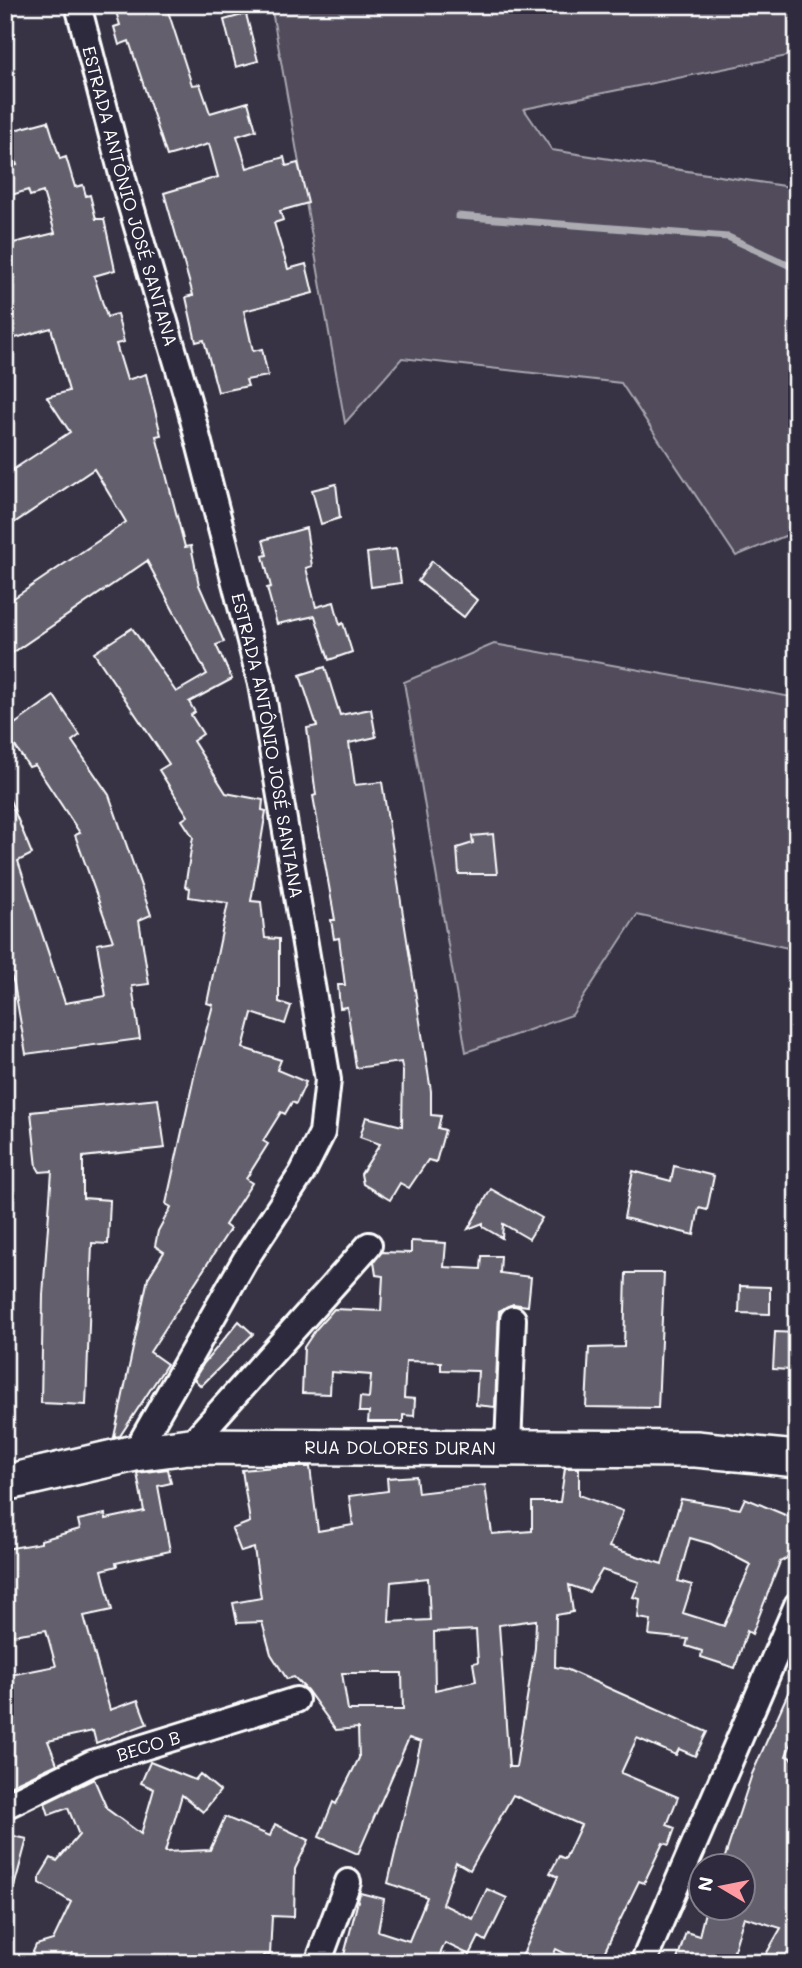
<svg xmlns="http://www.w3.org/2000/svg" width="802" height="1968" viewBox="0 0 802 1968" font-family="Mali,sans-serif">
  <rect width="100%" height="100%" fill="#373345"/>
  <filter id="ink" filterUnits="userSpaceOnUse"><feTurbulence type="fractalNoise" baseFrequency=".0143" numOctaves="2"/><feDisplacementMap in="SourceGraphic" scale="14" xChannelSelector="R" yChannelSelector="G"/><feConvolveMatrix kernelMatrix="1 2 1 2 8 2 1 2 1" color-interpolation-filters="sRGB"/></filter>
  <g filter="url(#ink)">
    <g fill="#514c5c" stroke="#a8a6ae" stroke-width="2">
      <polygon points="271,5 797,5 797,54 524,109 552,150 797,188 797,531 736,556 621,383 402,358 345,423"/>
      <polygon points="494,644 797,698 797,950 637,915 572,1015 466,1052 404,682"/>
    </g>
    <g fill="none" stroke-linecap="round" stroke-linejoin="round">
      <polyline stroke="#adabb2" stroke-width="7" points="458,216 728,237 797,269"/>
    </g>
    <g fill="#635f6d" stroke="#fff" stroke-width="2" fill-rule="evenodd">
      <polygon points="114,5 166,5 192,85 200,84 210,113 248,102 256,130 237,136 247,168 284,157 286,166 298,163 308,203 280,211 283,220 274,223 288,269 306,264 313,293 244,311 253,351 262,349 268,376 246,380 248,386 218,392 204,340 196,342 186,297 193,295 164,193 218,177 209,144 167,156 129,41 119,45 114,27 120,25"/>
      <polygon points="246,14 258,61 236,67 224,20"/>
      <polygon points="48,121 60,159 66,157 75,187 83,185 86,196 90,195 96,219 104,219 115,270 94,276 107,317 117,314 124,342 116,344 127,380 146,374 161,435 156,436 185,547 191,546 199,585 224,642 216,645 232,679 189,702 195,712 191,715 203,734 193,741 226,793 263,800 262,810 266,811 251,901 261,902 265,938 279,939 279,1002 291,1006 285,1024 252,1013 243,1048 281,1060 277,1070 306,1082 296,1104 292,1102 285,1114 281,1112 263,1141 268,1144 246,1179 252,1183 225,1225 230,1229 150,1352 167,1364 120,1436 114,1437 148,1278 164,1252 155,1246 158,1231 171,1207 166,1204 196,1068 213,1005 207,1003 228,903 189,897 190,888 185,887 193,837 182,820 188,816 159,770 169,764 94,653 132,628 176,692 207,674 147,561 5,658 5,604 126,522 94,469 5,529 5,475 70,432 47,397 69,391 51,328 5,341 5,245 55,233 43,192 30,196 28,190 5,197 5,168 17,165 7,132"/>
      <polygon points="336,484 340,518 321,524 312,490"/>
      <polygon points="306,528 312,566 306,568 316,607 334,602 340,625 343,623 352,652 329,660 315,616 277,624 267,588 271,587 263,556 267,555 263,540"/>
      <polygon points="396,549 401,583 371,587 367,553"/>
      <polygon points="432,561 477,600 464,617 418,581"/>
      <polygon points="325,667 340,715 371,709 376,737 349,743 355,785 382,782 431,1091 431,1115 441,1116 438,1128 445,1130 436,1162 428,1160 409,1188 400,1183 390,1200 363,1184 361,1174 380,1144 360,1137 366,1117 402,1126 403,1072 401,1062 356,1068 347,1007 340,1008 338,985 345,985 339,938 334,939 331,920 335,920 313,796 316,795 307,728 317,726 300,675"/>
      <polygon points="54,696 80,735 72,741 109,795 151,915 139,920 149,984 132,986 140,1039 26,1054 14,984 5,959 5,788 32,854 18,861 65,1003 106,996 97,944 113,941 75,835 80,833 35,765 29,767 5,731"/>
      <polygon points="493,834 497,874 459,874 457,848 473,843 472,836"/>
      <polygon points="158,1099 165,1148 83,1157 83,1198 110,1200 108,1244 92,1243 86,1405 41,1403 43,1295 52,1171 40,1172 37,1167 31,1112"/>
      <polygon points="674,1166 714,1176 707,1210 699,1208 694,1235 624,1218 633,1171 671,1181"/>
      <polygon points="491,1189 542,1218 529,1239 503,1224 502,1238 483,1227 483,1223 468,1229"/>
      <polygon points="411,1241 446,1243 444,1267 481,1269 482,1256 501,1256 500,1273 531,1277 528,1306 513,1304 499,1311 495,1407 476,1405 478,1371 441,1370 441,1362 406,1361 404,1398 415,1399 414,1416 403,1415 403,1422 368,1422 369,1412 359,1412 360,1397 369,1398 371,1375 331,1372 330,1394 302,1393 304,1347 316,1329 334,1309 381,1311 383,1276 376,1275 374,1262 382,1252 411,1253"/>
      <polygon points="626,1273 664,1273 658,1408 586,1407 589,1348 624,1347"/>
      <polygon points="740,1286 770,1287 770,1314 739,1313"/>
      <polygon points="239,1321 253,1334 201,1386 194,1379 204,1363"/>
      <polygon points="775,1332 797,1333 797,1366 791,1366 791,1370 773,1369"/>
      <path d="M274 1467H310L318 1531 353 1525 349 1496 388 1491 387 1478 416 1476 418 1493 485 1485 492 1534 532 1531V1502H560L565 1468H579V1495L623 1511 609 1547 662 1564 681 1499 740 1509 745 1498 797 1520V1536L787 1558 780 1562 752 1634 747 1631 735 1668 701 1657 702 1651 686 1646 688 1639 649 1635 651 1620 638 1618 640 1599 633 1597 639 1582 602 1570 589 1592 569 1585 573 1612 556 1615 555 1667 566 1669 707 1732 695 1756 679 1749 676 1755 637 1738 621 1773 678 1797 667 1825 675 1828 669 1845 663 1843 644 1883 639 1881 601 1959 594 1956 591 1963H585L556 1949 550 1963H519L558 1877 550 1873 559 1856 565 1859 581 1825 513 1795 470 1870 456 1862 442 1904 473 1919 487 1889 507 1898 486 1941 479 1937 470 1955 445 1943 436 1963H342L360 1893 384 1899 378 1931 409 1941 427 1897 388 1883 421 1742 409 1738 358 1854 319 1837 333 1802 336 1804 359 1758 358 1728 336 1730 307 1690 294 1677 287 1679 271 1654 262 1622 237 1623 233 1603 261 1598 254 1548 241 1552 232 1529 250 1522 242 1470ZM690 1538 711 1544 751 1565 724 1626 683 1613 692 1585 678 1581ZM428 1578 430 1620 389 1622 391 1582ZM536 1620 535 1648 516 1767H509L499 1625ZM476 1630 478 1662 473 1663 476 1681 435 1690 434 1632ZM342 1673H402L403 1710H348Z"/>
      <polygon points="168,1469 171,1483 158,1486 170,1551 116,1563 117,1566 102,1570 112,1610 84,1616 110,1710 138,1700 147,1724 96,1743 93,1731 48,1741 57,1764 5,1788 5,1676 56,1666 46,1630 5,1636 5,1549 41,1543 41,1540 80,1529 78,1520 105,1514 106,1519 144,1511 137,1473"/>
      <polygon points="796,1675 797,1729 786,1756 796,1760 793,1768 797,1769 797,1963 761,1963 781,1928 744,1917 730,1963 676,1963 686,1932 699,1936 706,1908 743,1908 743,1866 722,1866 752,1774"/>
      <polygon points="150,1762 195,1780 200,1774 220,1791 203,1812 182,1795 165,1852 210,1850 225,1817 270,1836 275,1824 309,1840 295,1869 294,1917 272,1916 270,1955 264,1955 264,1963 96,1963 72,1953 67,1963 28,1963 36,1945 53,1940 71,1902 40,1883 40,1876 51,1858 57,1861 79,1835 68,1808 49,1815 45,1803 94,1779 107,1809 141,1834 154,1789 141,1783"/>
      <polygon points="5,1834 27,1839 11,1898 5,1897"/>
    </g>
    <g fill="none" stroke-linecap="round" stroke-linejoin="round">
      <g stroke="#fff" stroke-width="30">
        <g id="street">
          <path id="s1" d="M78 5 125 186 188 400 261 684 328 1080 322 1133 302 1173 245 1260 135 1453"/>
          <polyline points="189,1446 369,1245"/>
          <polyline points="508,1447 513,1319"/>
          <path id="s2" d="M5 1806 92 1763 296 1700"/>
          <polyline points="318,1963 348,1882"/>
          <polyline points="643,1963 797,1605"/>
        </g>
      </g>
      <g stroke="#fff" stroke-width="40">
        <g id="secondary">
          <path id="s3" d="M5 1483 135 1453 189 1446 696 1449 797 1459"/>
        </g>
      </g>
      <use href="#street" stroke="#2f2a3d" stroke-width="24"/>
      <use href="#secondary" stroke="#2f2a3d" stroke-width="35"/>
    </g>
  </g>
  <g text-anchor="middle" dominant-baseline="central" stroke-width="6" stroke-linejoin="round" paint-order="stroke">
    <g font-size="18" fill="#fff" stroke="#2f2a3d">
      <text stroke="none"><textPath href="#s1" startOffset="198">ESTRADA ANTÔNIO JOSÉ SANTANA</textPath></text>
      <text stroke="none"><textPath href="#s1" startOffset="765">ESTRADA ANTÔNIO JOSÉ SANTANA</textPath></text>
      <text stroke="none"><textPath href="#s3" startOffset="399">RUA DOLORES DURAN</textPath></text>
      <text stroke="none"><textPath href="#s2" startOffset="156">BECO B</textPath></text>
    </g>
  </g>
  <rect width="802" height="1968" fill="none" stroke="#2f2a3d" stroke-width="28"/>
  <rect x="14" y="14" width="774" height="1940" fill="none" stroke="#fff" stroke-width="2.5" filter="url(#ink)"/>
  <g transform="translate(722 1887) rotate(280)"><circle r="33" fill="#2f2a3d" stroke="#827f8b" stroke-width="2"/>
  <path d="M0-5L12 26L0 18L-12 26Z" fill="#ff9aa2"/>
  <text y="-10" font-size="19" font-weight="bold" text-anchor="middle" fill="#ffffff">N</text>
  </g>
</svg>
